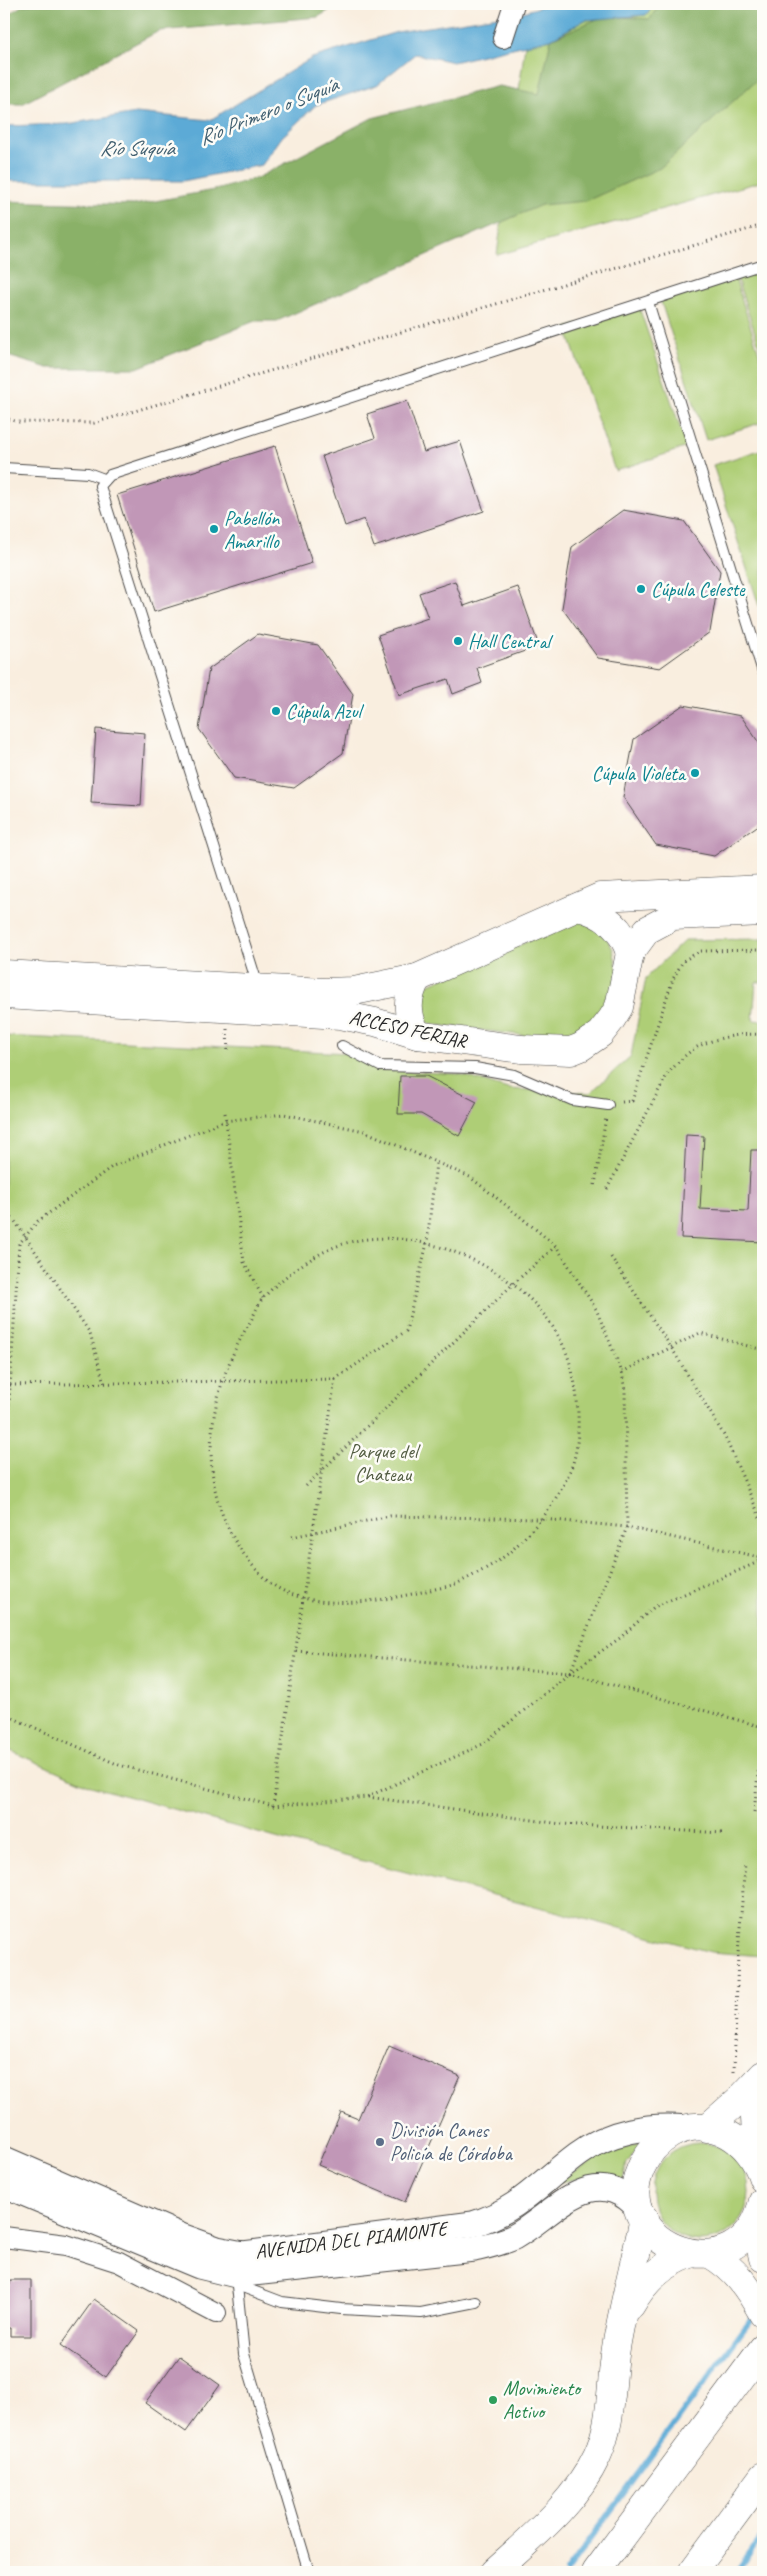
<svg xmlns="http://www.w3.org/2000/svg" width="767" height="2576" viewBox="0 0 767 2576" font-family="Caveat,sans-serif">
  <rect width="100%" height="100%" fill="#fdfcf7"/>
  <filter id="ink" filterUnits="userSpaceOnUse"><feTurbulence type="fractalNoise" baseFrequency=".02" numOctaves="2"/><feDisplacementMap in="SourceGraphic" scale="10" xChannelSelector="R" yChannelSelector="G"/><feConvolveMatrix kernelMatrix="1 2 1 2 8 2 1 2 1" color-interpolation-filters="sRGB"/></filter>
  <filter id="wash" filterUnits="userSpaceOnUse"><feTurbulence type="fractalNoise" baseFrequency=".0096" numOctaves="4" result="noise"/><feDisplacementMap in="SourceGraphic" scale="20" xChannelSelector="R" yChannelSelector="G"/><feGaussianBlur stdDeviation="1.12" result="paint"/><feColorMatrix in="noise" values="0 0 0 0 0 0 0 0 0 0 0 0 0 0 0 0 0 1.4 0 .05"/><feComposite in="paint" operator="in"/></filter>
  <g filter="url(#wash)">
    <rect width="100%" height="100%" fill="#f9eedf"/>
    <g fill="#aece76" stroke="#6c7c50">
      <polygon points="654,4 763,4 763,181 497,255 525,45 551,39 585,20 646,15"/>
      <polygon points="763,267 763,357 736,276"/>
      <polygon points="734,275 763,366 763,422 706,440 660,299"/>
      <polygon points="638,304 687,447 615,471 566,328"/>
      <polygon points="763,449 763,618 713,465"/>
      <polygon points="577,920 593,924 605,935 613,949 618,972 605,1017 571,1041 429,1024 419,1013 425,986"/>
      <polygon points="763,939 763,982 756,982 753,1020 763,1021 763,1956 711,1952 276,1838 91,1786 4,1748 4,1036 348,1053 404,1071 459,1074 508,1089 590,1093 631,1056 646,978 685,940"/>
      <polygon points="643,2141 627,2163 623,2181 584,2178 554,2183 595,2159"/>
      <circle cx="700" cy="2192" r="49"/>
    </g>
    <g fill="#8ab167" stroke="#5a6e49">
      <polygon points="39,4 340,4 318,17 159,31 22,104 4,104 4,17 23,5"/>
      <polygon points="659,4 763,4 763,74 660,168 586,201 541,205 277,321 255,321 137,368 48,368 4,355 4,201 134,205 219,189 259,177 372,118 499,86 539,94 551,39 604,16 650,19"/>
    </g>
    <polygon fill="#5caad6" stroke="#446a80" points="549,4 654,4 646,15 585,20 551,39 453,62 415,54 377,85 316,105 282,137 262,165 183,181 4,181 4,126 67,124 136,113 210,120 312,58 397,32 523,12"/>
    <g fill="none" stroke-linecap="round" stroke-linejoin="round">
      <g stroke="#5caad6" stroke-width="5.5">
        <polyline points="566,2572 755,2314"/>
        <polyline points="736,2572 763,2534"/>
      </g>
    </g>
    <g id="blocks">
      <g fill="#c197b7">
        <polygon points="407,401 424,452 460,441 484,511 374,547 364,519 345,526 322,456 375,438 367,414"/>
        <polygon points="275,446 312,563 154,612 117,495"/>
        <polygon points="623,510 684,521 720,571 710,632 660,668 598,658 562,608 572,547"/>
        <polygon points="455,581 464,606 518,587 539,646 477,668 482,683 453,694 448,679 399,695 378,635 428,618 419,593"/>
        <polygon points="258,634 318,645 353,694 343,753 294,788 234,778 199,729 209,669"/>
        <polygon points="683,705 741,716 763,749 763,822 714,856 656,845 623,797 634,739"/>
        <polygon points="96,729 145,733 141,806 91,803"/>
        <polygon points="400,1076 426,1076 477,1102 459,1136 421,1114 398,1114"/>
        <polygon points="686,1135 704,1136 700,1209 748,1211 751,1150 763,1150 763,1242 681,1238"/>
        <polygon points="389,2046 460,2076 405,2202 318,2165 341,2112 358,2119"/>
        <polygon points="10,2280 31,2280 31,2336 10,2336 10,2328 4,2328 4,2285 10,2285"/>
        <polygon points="94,2299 139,2331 106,2377 61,2345"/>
        <polygon points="179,2356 220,2385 186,2432 145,2403"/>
      </g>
    </g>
  </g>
  <g filter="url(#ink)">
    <use href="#blocks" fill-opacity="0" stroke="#4a4846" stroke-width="1"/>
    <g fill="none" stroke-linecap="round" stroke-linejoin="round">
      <g stroke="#4a4846" stroke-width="12">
        <g id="service">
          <polyline points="648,302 763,672"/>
          <polyline points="4,468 88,473 104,479"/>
          <polyline points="258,986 100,486 110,475 763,264"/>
          <polyline points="342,1046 380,1066 475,1068 514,1075 572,1100 608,1105"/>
          <polyline points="236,2276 244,2354 309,2572"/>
          <polyline points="237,2285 282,2302 341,2309 421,2313 476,2302"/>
        </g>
      </g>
      <g stroke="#4a4846" stroke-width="22">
        <g id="minor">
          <polyline points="503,38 514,4"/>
          <polyline points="4,2237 66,2245 119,2262 216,2313"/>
        </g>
      </g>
      <g stroke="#4a4846" stroke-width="27">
        <g id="tertiary">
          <path d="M4 2159 181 2236 217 2249 243 2254 473 2224C520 2210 540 2182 578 2154 609 2131 650 2124 687 2128"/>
          <path d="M4 2185 199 2266 236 2275 474 2249C487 2246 502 2243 514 2237 555 2214 593 2158 639 2209"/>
        </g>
      </g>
      <g stroke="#4a4846" stroke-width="29">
        <g id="secondary">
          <path d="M578 907C603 913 622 927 630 953"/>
          <polyline points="4,974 325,992 354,991 417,978 600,897 763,889"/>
          <path d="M417 978C406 999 406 1014 417 1035"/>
          <polyline points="4,995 340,1015 375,1022 417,1035 521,1049 571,1051 581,1047 600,1034 611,1020 619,1007 630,953 647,930 673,916 763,912"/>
          <polyline points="707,2128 741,2098 763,2075"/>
          <polyline points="758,2164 755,2118 763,2085"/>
          <path d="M763 2179C751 2140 711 2113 671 2134 657 2142 647 2154 641 2168 607 2247 741 2297 763 2201"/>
          <polyline points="760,2213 759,2239 763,2258"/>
          <path d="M710 2254C736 2269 749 2289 763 2314"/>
          <path d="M631 2305C645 2280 663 2264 690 2254"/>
          <path d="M494 2572C531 2538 575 2503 597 2456 613 2422 610 2385 616 2348 623 2305 635 2262 644 2218"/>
        </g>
      </g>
      <g stroke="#4a4846" stroke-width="29">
        <g id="motorway">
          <polyline points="596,2572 763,2348"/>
          <polyline points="692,2572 763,2476"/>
        </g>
      </g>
      <g stroke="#4a4846" stroke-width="3" stroke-dasharray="1 4" stroke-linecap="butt">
        <polyline points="4,418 19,422 94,423 763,225"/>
        <polyline points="227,1029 228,1053"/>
        <polyline points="622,1102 632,1101 673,979 683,961 700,951 763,950"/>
        <polyline points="225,1113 244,1262 263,1298"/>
        <polyline points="595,1185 606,1117"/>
        <path d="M607 1189 668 1073C677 1064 686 1053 697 1047 714 1038 745 1032 763 1035"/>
        <polyline points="4,1205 90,1333 104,1383"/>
        <polyline points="611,1257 671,1347 725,1437 763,1524"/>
        <polyline points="622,1372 700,1333 763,1350"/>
        <polyline points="10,1385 335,1379 406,1331 427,1243 436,1163"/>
        <path d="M4 1434 8 1419 19 1244 38 1221 113 1166 224 1121 284 1114 364 1131 470 1177 517 1214 556 1246 596 1309 622 1372 625 1391 627 1527 542 1519C554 1501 566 1484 573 1463 579 1443 579 1420 577 1400 575 1378 569 1353 557 1334 521 1268 418 1223 346 1243 318 1251 284 1275 264 1297 258 1303 255 1314 250 1322 209 1389 193 1477 239 1547 249 1562 262 1579 278 1588 320 1612 382 1601 426 1591 437 1588 450 1587 460 1582 476 1574 496 1564 510 1552 521 1542 531 1530 542 1519"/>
        <polyline points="306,1486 513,1284 556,1246"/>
        <polyline points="292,1537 390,1516 541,1519"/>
        <polyline points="763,1560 654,1607 620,1638 570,1673 763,1727"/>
        <polyline points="296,1651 569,1673"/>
        <polyline points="4,1714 119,1765 273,1806 367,1797 483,1744 570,1673 627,1527 763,1558"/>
        <polyline points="368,1797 561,1824 723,1833"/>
        <polyline points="273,1806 335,1379"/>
        <polyline points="754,1812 763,1727"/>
        <polyline points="734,2072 738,1954 745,1863"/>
      </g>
      <use href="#service" stroke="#fff" stroke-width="10"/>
      <use href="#minor" stroke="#fff" stroke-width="20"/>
      <use href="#tertiary" stroke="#fff" stroke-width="25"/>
      <use href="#secondary" stroke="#fff" stroke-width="28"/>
      <use href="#motorway" stroke="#fff" stroke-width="28"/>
    </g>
  </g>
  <g fill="#0f9aa8" stroke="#fdfcf7" stroke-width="2">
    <circle cx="214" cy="529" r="5"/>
    <circle cx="641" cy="589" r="5"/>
    <circle cx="458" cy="641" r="5"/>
    <circle cx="276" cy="711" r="5"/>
    <circle cx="695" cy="773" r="5"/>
  </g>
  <circle fill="#5c6f8a" stroke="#fdfcf7" stroke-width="2" cx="380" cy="2142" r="5"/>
  <circle fill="#2e9e5b" stroke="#fdfcf7" stroke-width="2" cx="493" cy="2400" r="5"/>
  <g text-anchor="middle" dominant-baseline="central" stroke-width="5" stroke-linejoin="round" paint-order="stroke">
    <g font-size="20" fill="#0d838f" stroke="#fdfcf7" text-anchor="start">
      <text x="224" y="518">Pabellón<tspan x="224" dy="23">Amarillo</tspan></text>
      <text x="651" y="589">Cúpula Celeste</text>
      <text x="468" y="641">Hall Central</text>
      <text x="286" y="711">Cúpula Azul</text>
      <text x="685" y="773" text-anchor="end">Cúpula Violeta</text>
    </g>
    <g font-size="20" fill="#2b2b2b" stroke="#fdfcf7">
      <text transform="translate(408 1029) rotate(12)">ACCESO FERIAR</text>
      <text transform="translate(351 2240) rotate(-7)">AVENIDA DEL PIAMONTE</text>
    </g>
    <g font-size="20" fill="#525c42" stroke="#fdfcf7">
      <text x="383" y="1451">Parque del<tspan x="383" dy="23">Chateau</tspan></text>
    </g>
    <g font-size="20" fill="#4e5e75" stroke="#fdfcf7" text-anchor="start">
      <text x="390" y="2130">División Canes<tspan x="390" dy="23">Policía de Córdoba</tspan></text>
    </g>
    <g font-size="20" fill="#27864d" stroke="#fdfcf7" text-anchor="start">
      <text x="503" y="2388">Movimiento<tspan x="503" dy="23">Activo</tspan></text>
    </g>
    <g font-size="21" font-style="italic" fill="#3f5e6f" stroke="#fdfcf7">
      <text transform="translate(268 111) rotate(-22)">Río Primero o Suquía</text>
      <text x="137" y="148">Río Suquía</text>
    </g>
  </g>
  <rect width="767" height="2576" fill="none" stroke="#fdfcf7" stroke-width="20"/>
</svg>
